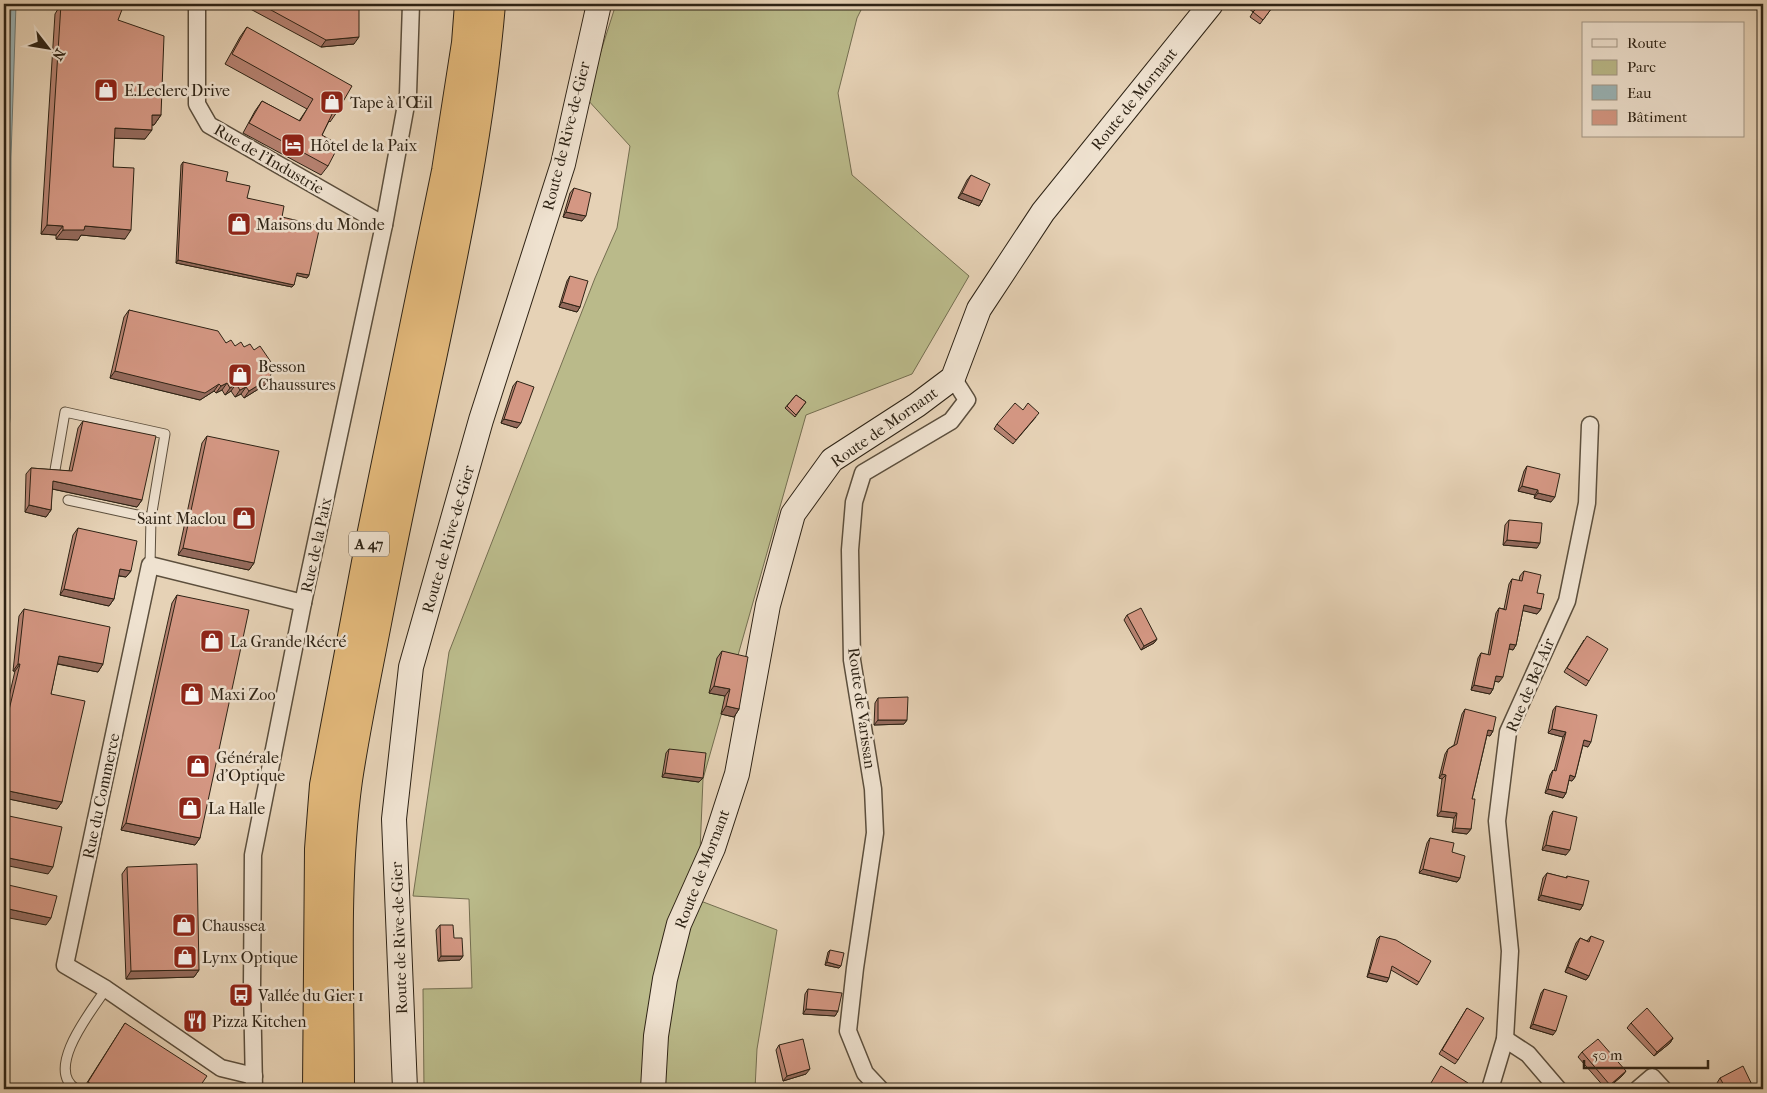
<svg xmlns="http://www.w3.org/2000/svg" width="1767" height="1093" viewBox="0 0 1767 1093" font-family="'IM FELL French Canon',serif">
  <rect width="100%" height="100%" fill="#e6d2b6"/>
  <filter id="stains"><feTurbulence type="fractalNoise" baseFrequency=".004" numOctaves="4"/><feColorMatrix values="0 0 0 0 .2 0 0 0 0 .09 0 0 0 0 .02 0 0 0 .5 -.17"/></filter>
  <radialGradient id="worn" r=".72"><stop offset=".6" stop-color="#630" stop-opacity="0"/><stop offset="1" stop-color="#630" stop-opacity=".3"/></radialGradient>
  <polygon fill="#baba8a" stroke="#746e50" points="616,4 864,4 857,18 838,93 852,175 969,276 912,374 806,415 703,779 698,900 777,930 757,1049 755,1089 424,1089 423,989 472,988 469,899 413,896 449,652 595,278 617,228 630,146 586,98"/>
  <polygon fill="#9ab5b8" stroke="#6f7b77" points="4,4 16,4 11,157 10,418 4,483"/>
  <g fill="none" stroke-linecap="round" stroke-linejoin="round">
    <polyline stroke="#646c66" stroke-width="1" points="4,430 6,157 11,4"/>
    <g stroke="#5c4f3d" stroke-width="11">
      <g id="service">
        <polyline points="55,470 65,412 165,434 151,518 150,565"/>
        <polyline points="68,500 151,518"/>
        <path d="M76 1089C44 1069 92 1010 106 989"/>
      </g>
    </g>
    <g stroke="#5c4f3d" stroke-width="19">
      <g id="minor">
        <polyline points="197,4 197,104 209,125 384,225"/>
        <polyline points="1505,1039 1528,1054 1558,1089"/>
        <polyline points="254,1076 221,1068 106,989 65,965 150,565 303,603"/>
        <polyline points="254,1089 252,986 253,855 303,603 384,225 408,94 411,4"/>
        <polyline points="880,1089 865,1073 848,1031 855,968 875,833 873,789 852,660 850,550 854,502 863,473 951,421 967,400 953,378"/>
        <polyline points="1490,1089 1505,1039 1510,951 1497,821 1508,732 1567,601 1587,503 1590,425"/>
        <polyline points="1638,1089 1652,1077 1663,1089"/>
      </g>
    </g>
    <g stroke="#2e2315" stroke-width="26">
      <g id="secondary">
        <polyline points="405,1089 394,819 411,667 481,420 563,164 599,4"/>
        <polyline points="653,1089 656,1036 665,979 679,924 713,848 737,774 768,605 793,514 832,460 917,405 953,378 979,309 1043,212 1211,4"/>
      </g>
    </g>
    <g stroke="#2e2315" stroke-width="30">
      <g id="motorway">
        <polyline points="317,1089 319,849 324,785 370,541 446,171 466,43 469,4"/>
        <path d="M340 1089C340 987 334 882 348 780 356 727 367 675 377 623 394 534 413 446 432 358 457 240 481 123 491 4"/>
      </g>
    </g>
    <use href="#service" stroke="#efe2d0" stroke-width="9"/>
    <use href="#minor" stroke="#efe2d0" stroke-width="16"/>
    <use href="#secondary" stroke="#efe2d0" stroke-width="24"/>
    <use href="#motorway" stroke="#e3b97b" stroke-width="28"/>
  </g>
  <g fill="#b68271" stroke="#2e2315">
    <polygon points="61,4 118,20 161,115 154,125 152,125 145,139 114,138 113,167 125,239 81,235 78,240 56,239 56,235 41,234 55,14"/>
    <polygon points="241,4 359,4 354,44 321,47"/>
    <polygon points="1243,4 1273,4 1274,5 1260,24 1250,17 1253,12"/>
    <polygon points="247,27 337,112 330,122 329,121 322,135 328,166 321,175 243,133 255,111 262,101 299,121 307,109 225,64 240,37"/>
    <polygon points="183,162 226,181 247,198 282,217 309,275 307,278 296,275 294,285 292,287 176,263 181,165"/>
    <polygon points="971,175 982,201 979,206 958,198 967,180"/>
    <polygon points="574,188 582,221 563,217 570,193"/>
    <polygon points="570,276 580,307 577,312 559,307 567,281"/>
    <polygon points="129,310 235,346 265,385 244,398 241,394 235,397 231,391 225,395 222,390 216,393 214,391 200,400 110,378 124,317"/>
    <polygon points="517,381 517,428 501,423 513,386"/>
    <polygon points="796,395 806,402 795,417 785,408"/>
    <polygon points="1036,417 1013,444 994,429 997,424"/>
    <polygon points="83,421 142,500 137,507 52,489 51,510 46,517 25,512 26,474 31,468 69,471 78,428"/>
    <polygon points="207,436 254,563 249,570 178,555 202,443"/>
    <polygon points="1527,466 1551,502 1534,498 1535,495 1518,491 1524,471"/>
    <polygon points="1509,520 1537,548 1503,545 1505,525"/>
    <polygon points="78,528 131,571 126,577 118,576 114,599 109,606 60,595 73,535"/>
    <polygon points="1524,571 1537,593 1541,609 1537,614 1523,610 1516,645 1513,650 1509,649 1499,682 1495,681 1493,689 1490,694 1471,690 1478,658 1481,653 1488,655 1496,613 1499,608 1504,609 1509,584 1512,579 1519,581 1520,576"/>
    <polygon points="177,595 200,838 195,845 121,830 172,603"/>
    <polygon points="24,609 103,664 98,672 57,664 51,694 62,802 57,809 4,798 4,718 15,671 13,671 19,616"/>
    <polygon points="1127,615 1157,639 1154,643 1141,650 1124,620"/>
    <polygon points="1584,640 1589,681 1586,686 1564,672"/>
    <polygon points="722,651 739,709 734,717 721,714 725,696 709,693 717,658"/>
    <polygon points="878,698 907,720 904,724 874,725 875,703"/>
    <polygon points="1556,706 1588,747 1583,745 1575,777 1572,781 1569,780 1566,793 1563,798 1545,793 1550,775 1553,770 1554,771 1563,737 1548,733 1553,710"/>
    <polygon points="1465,709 1493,731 1490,736 1487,735 1472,799 1471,829 1467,834 1452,832 1454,818 1437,816 1442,779 1439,778 1445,754 1448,749 1454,745 1462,714"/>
    <polygon points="669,749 699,782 662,777 666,753"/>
    <polygon points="1553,811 1566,855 1542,850 1550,816"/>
    <polygon points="1430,838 1452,852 1460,878 1457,882 1419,873 1427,843"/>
    <polygon points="127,867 199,970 194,977 126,979 122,874"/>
    <polygon points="1547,873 1566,878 1567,876 1583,905 1580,910 1538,900 1543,878"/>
    <polygon points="440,925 454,938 463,956 460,960 438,961 436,930"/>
    <polygon points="1380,936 1419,982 1417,985 1391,970 1387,982 1367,977 1377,939"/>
    <polygon points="1591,936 1589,976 1586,980 1565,972 1576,943 1580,938 1587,941"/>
    <polygon points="830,950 839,968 825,965 828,952"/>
    <polygon points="808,989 838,1011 835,1016 803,1014 805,994"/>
    <polygon points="1544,989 1553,1035 1530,1028 1541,993"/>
    <polygon points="1467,1008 1458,1060 1455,1064 1439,1054"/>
    <polygon points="125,1023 198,1089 83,1089"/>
    <polygon points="1631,1023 1673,1038 1670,1043 1654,1056 1627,1028"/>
    <polygon points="779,1045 806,1074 783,1081 776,1050"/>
    <polygon points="1582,1052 1626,1071 1622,1076 1606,1089 1578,1057"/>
    <polygon points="1720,1078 1754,1089 1720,1089 1717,1083"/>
  </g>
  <g fill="#946a5c" stroke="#2e2315">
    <polygon points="359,37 354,44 321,47 326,40"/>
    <polygon points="152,115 161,115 154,125 146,124"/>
    <polygon points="115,128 152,130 145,139 108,138"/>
    <polygon points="962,193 982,201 979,206 958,198"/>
    <polygon points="566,212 586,216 582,221 563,217"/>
    <polygon points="47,225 63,226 56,235 41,234"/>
    <polygon points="85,226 131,230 125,239 81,235 78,240 56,239 63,230"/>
    <polygon points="178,260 294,285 292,287 176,263"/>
    <polygon points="297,273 309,275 307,278 295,275"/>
    <polygon points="562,302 580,307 577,312 559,307"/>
    <polygon points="115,371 219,384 214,391 200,400 110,378"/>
    <polygon points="270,378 265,385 244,398 249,391"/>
    <polygon points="227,383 222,390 216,393 221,386"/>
    <polygon points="236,384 231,391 225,395 230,388"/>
    <polygon points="246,387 241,394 235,397 240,390"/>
    <polygon points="504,419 521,423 517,428 501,423"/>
    <polygon points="53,481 142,500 137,507 48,488"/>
    <polygon points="1522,486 1538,490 1535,495 1518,491"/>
    <polygon points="1538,493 1555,497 1551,502 1534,498"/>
    <polygon points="29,505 51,510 46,517 25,512"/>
    <polygon points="1507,540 1540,543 1537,548 1503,545"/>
    <polygon points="183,548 254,563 249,570 178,555"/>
    <polygon points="120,569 131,571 126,577 115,575"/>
    <polygon points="64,589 114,599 109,606 60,595"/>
    <polygon points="1524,605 1541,609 1537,614 1520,610"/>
    <polygon points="1157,639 1154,643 1141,650 1144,646"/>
    <polygon points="1510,644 1516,645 1513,650 1507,648"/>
    <polygon points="59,656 103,664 98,672 54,663"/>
    <polygon points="18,664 20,664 15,671 13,671"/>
    <polygon points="1496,676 1503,677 1499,682 1493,681"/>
    <polygon points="1474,685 1493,689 1490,694 1471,690"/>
    <polygon points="714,686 730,689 725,696 709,693"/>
    <polygon points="726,706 739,709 734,717 721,714"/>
    <polygon points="878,720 907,720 904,724 874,725"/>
    <polygon points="1552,729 1566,732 1563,737 1548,733"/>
    <polygon points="1488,730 1493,731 1490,736 1485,735"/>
    <polygon points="1584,740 1591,742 1588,747 1581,745"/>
    <polygon points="665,773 703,778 699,782 662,777"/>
    <polygon points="1442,774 1446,775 1442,779 1439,778"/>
    <polygon points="1570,775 1575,777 1572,781 1567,780"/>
    <polygon points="1548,789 1566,793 1563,798 1545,793"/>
    <polygon points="4,790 62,802 57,809 4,798"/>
    <polygon points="1441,811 1457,813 1454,818 1437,816"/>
    <polygon points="126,823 200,838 195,845 121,830"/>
    <polygon points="1455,828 1471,829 1467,834 1452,832"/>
    <polygon points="1546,845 1570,850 1566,855 1542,850"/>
    <polygon points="4,857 53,867 48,874 4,865"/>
    <polygon points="1423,869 1460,878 1457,882 1419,873"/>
    <polygon points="1541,895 1583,905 1580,910 1538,900"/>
    <polygon points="4,908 51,918 46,925 4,917"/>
    <polygon points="441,956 463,956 460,960 438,961"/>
    <polygon points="827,962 841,966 839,968 825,965"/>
    <polygon points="1568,967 1589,976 1586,980 1565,972"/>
    <polygon points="199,970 194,977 126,979 131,971"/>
    <polygon points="1369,973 1389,978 1387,982 1367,977"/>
    <polygon points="806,1009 838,1011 835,1016 803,1014"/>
    <polygon points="1533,1024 1556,1031 1553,1035 1530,1028"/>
    <polygon points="1673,1038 1670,1043 1654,1056 1657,1052"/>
    <polygon points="810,1069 806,1074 783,1081 787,1076"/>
    <polygon points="1626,1071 1622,1076 1607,1089 1610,1085"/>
  </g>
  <g fill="#d49783" stroke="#2e2315">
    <polygon points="61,4 123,7 118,20 164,36 161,115 152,115 152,130 115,128 113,167 134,168 131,230 85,226 84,230 63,230 63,226 47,225"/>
    <polygon points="260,4 359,4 359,37 326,40"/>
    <polygon points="1252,4 1273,4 1274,5 1263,20 1253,12 1257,8"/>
    <polygon points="247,27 352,86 337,112 334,110 322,135 339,145 328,166 249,123 262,101 300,121 313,99 232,54"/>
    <polygon points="183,162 228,172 226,181 250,186 247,198 284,206 282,217 320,226 309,275 297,273 294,285 178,260"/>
    <polygon points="971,175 990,184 982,201 962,193"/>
    <polygon points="574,188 591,193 586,216 566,212"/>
    <polygon points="570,276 588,281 580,307 562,302"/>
    <polygon points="129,310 218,331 226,343 231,340 235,346 241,342 244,347 250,344 254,350 260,346 273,365 270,378 249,391 246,387 240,390 236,384 230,388 227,383 221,386 219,384 205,393 115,371"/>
    <polygon points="517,381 534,387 521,423 504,419"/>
    <polygon points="796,395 806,402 796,415 787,406"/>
    <polygon points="1015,403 1023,410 1028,403 1039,413 1016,440 997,424"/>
    <polygon points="83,421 156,436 142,500 53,481 51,510 29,505 31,468 72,471"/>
    <polygon points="207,436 279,451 254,563 183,548"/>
    <polygon points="1527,466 1560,474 1555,497 1538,493 1538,490 1522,486"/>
    <polygon points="1509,520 1542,523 1540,543 1507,540"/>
    <polygon points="78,528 137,541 131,571 120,569 114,599 64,589"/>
    <polygon points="1524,571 1541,575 1537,593 1544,594 1541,609 1524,605 1516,645 1510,644 1503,677 1496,676 1493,689 1474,685 1481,653 1490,655 1499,608 1506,610 1512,579 1522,581"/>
    <polygon points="177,595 249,610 200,838 126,823"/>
    <polygon points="1141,608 1157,639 1144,646 1127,615"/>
    <polygon points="24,609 110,627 103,664 59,656 51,694 85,701 62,802 4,790 4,731 20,664 18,664"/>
    <polygon points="1587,636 1608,649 1589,681 1567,668"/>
    <polygon points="722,651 748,657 739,709 726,706 730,689 714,686"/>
    <polygon points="908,697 907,720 878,720 878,698"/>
    <polygon points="1556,706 1597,715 1591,742 1584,740 1575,777 1570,775 1566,793 1548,789 1553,770 1556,771 1566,732 1552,729"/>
    <polygon points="1465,709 1496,717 1493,731 1488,730 1472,799 1475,799 1471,829 1455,828 1457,813 1441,811 1446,775 1442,774 1448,749 1457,744"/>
    <polygon points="669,749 706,753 703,778 665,773"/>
    <polygon points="1553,811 1577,817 1570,850 1546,845"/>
    <polygon points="4,815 62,827 53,867 4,857"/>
    <polygon points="1430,838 1454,843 1452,852 1465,856 1460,878 1423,869"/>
    <polygon points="197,864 199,970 131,971 127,867"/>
    <polygon points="1547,873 1567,878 1567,876 1589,881 1583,905 1541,895"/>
    <polygon points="4,884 57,896 51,918 4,908"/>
    <polygon points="440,925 453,925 454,938 462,938 463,956 441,956"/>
    <polygon points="1380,936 1396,940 1431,961 1419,982 1392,966 1389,978 1369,973"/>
    <polygon points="1591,936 1604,941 1589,976 1568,967 1580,938 1589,942"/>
    <polygon points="830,950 844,953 841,966 827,962"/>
    <polygon points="808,989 842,993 838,1011 806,1009"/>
    <polygon points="1544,989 1567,996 1556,1031 1533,1024"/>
    <polygon points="1467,1008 1484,1018 1458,1060 1442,1050"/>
    <polygon points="1647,1008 1673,1038 1657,1052 1631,1023"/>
    <polygon points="125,1023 207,1076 198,1089 99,1089 88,1082"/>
    <polygon points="803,1039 810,1069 787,1076 779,1045"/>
    <polygon points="1598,1039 1626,1071 1610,1085 1582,1052"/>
    <polygon points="1441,1066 1468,1083 1464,1089 1449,1089 1448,1088 1448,1089 1430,1089 1428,1088"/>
    <polygon points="1743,1066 1754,1089 1726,1089 1720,1078"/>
  </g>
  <defs>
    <g id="shop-square" transform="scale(1.25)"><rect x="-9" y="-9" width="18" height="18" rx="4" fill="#8f2418" stroke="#efe2d0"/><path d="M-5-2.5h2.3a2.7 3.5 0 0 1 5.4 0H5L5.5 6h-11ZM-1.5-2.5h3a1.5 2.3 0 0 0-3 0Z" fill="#fff"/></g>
    <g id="hotel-square" transform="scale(1.25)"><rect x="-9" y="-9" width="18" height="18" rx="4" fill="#8f2418" stroke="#efe2d0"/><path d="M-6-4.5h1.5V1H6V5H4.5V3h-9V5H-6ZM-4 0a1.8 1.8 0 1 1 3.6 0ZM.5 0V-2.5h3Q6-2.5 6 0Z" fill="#fff"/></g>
    <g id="bus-square" transform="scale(1.25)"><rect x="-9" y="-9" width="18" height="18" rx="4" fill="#8f2418" stroke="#efe2d0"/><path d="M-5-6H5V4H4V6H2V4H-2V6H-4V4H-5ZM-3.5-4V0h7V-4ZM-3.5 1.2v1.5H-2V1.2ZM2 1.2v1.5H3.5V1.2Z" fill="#fff"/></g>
    <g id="restaurant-square" transform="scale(1.25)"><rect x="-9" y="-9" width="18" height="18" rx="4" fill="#8f2418" stroke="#efe2d0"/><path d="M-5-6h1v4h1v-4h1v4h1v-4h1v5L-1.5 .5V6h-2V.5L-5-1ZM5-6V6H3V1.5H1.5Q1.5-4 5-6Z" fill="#fff"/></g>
  </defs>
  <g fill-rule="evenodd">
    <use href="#shop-square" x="106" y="90"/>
    <use href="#shop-square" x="332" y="102"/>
    <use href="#hotel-square" x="293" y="145"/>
    <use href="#shop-square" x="239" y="224"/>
    <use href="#shop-square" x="240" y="375"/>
    <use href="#shop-square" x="244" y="518"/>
    <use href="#shop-square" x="212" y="641"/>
    <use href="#shop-square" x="192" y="694"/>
    <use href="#shop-square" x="198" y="766"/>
    <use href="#shop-square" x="190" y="808"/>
    <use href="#shop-square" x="184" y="925"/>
    <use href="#shop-square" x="185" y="957"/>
    <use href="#bus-square" x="241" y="995"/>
    <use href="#restaurant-square" x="195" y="1021"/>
  </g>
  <g text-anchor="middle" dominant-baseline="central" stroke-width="5" stroke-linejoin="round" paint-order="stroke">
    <rect fill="#efe2d0" stroke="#685c4d" stroke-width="1" x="349" y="531.5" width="40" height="25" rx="4"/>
    <g font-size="15" font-weight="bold" fill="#2e2315">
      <text x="369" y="544">A 47</text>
    </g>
    <g font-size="16" fill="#2e2315" stroke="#efe2d0" text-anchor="start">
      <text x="124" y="90">E.Leclerc Drive</text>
      <text x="350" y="102">Tape à l'Œil</text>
      <text x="310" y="145">Hôtel de la Paix</text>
      <text x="256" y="224">Maisons du Monde</text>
      <text x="258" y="366">Besson<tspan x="258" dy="18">Chaussures</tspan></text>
      <text x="226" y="518" text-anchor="end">Saint Maclou</text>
      <text x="230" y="641">La Grande Récré</text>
      <text x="210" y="694">Maxi Zoo</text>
      <text x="216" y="757">Générale<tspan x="216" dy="18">d'Optique</tspan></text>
      <text x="208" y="808">La Halle</text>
      <text x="202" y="925">Chaussea</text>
      <text x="202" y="957">Lynx Optique</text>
      <text x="258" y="995">Vallée du Gier 1</text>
      <text x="212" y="1021">Pizza Kitchen</text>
    </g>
    <g font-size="16" fill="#2e2315" stroke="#efe2d0">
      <text transform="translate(1134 99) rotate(-51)">Route de Mornant</text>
      <text transform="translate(566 136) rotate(-76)">Route de Rive-de-Gier</text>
      <text transform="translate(269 159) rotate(30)">Rue de l'Industrie</text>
      <text transform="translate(884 427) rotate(-35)">Route de Mornant</text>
      <text transform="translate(448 539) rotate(-74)">Route de Rive-de-Gier</text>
      <text transform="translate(316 545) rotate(-78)">Rue de la Paix</text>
      <text transform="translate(1530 685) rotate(-67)">Rue de Bel-Air</text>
      <text transform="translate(862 708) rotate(82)">Route de Varissan</text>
      <text transform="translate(101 796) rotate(-78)">Rue du Commerce</text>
      <text transform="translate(702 869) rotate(-69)">Route de Mornant</text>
      <text transform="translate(399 938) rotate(-92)">Route de Rive-de-Gier</text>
    </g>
  </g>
  <rect width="1767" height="1093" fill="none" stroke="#e6d2b6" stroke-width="20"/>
  <rect x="5" y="5" width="1757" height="1083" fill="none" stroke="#2e2315" stroke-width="2.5"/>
  <rect x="10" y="10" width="1747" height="1073" fill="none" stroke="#2e2315"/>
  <rect x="1582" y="22" width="162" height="115" fill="#efe2d0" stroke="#a29685"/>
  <rect x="1592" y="39" width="25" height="8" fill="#efe2d0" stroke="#a29685"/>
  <text x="1627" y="48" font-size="15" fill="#2e2315">Route</text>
  <rect x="1592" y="60" width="25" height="15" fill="#baba8a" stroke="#a29685"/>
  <text x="1627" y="72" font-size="15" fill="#2e2315">Parc</text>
  <rect x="1592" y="85" width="25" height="15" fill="#9ab5b8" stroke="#a29685"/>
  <text x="1627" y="98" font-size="15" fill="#2e2315">Eau</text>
  <rect x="1592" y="110" width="25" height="15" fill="#d49783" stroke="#a29685"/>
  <text x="1627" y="122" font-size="15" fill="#2e2315">Bâtiment</text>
  <g transform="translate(48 48) rotate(121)" stroke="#efe2d0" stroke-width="4" paint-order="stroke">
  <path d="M0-4L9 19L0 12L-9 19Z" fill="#2e2315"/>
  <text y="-8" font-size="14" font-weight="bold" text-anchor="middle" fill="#2e2315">N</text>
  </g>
  <path d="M1584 1060v8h124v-8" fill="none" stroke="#2e2315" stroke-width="2.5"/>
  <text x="1592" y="1060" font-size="15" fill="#2e2315" stroke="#efe2d0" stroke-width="4" paint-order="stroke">50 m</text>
  <rect width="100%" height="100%" filter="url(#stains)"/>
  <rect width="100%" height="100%" fill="url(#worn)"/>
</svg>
